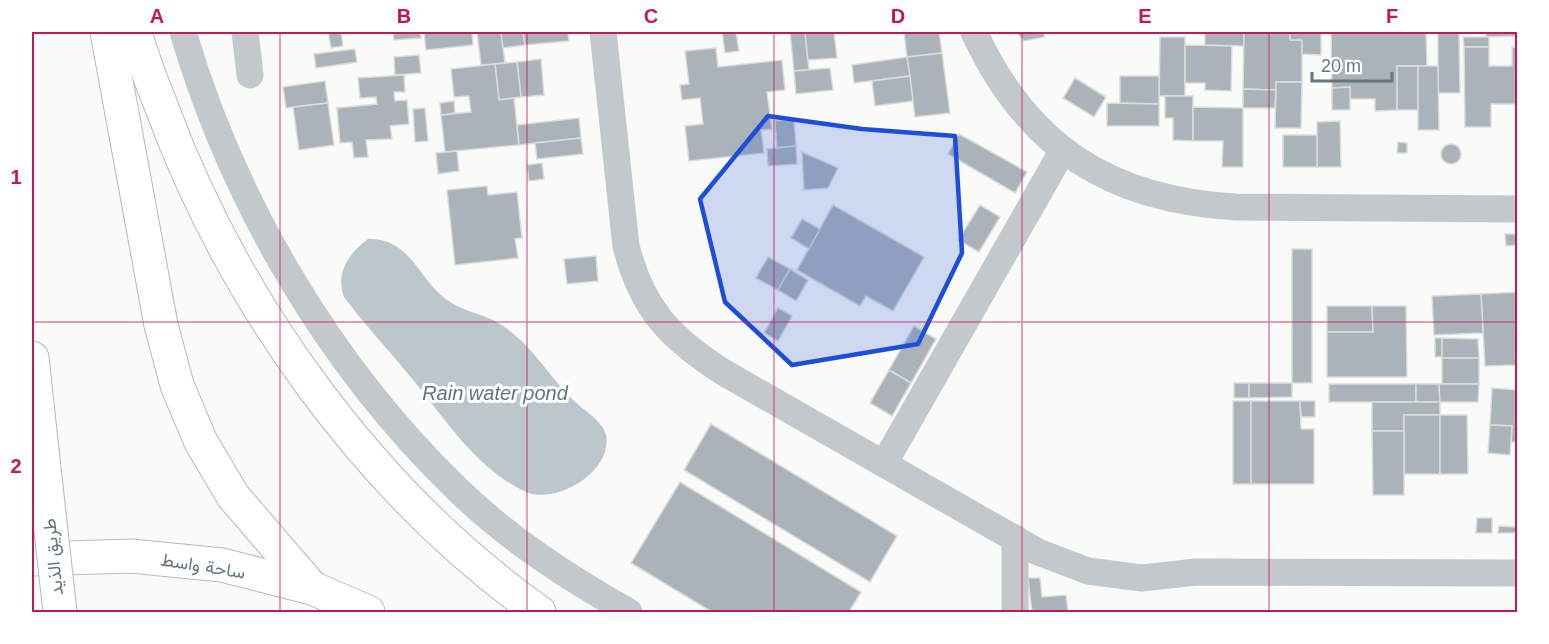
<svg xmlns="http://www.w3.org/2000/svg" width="1549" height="644" viewBox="0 0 1549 644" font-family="Arial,Vazirmatn,sans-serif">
  <rect width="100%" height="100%" fill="#fafaf8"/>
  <path fill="#bbc7cb" d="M368 239C411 238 417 278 447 300 463 312 483 313 500 324 531 343 548 375 572 399 582 409 603 421 606 435 613 471 557 505 526 492 474 468 443 415 408 374 387 348 364 324 344 297 335 273 349 253 368 239Z"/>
  <g fill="#aab3b9" stroke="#dcdcda" stroke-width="1.5">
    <polygon points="328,32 341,32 343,46 331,48"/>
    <polygon points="393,32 420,32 421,38 394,40"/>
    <polygon points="424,32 472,32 473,45 426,50"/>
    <polygon points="477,32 501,32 505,63 481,65"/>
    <polygon points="501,32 523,32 525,45 503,48"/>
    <polygon points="523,32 568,32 569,41 525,45"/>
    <polygon points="722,32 736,32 739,51 725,53"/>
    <polygon points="790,32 805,32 809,70 794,71"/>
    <polygon points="805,32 834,32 837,58 808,60"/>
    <polygon points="904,32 939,32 942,53 907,57"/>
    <polygon points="1016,32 1043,32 1045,37 1024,41"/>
    <polygon points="1205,32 1244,32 1244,46 1205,45"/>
    <polygon points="1244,32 1290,32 1290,40 1302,40 1302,82 1276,82 1276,90 1243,89"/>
    <polygon points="1290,32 1321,32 1321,55 1302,54 1302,40 1290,40"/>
    <polygon points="1331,32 1426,32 1427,66 1397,66 1397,110 1375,111 1375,99 1350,99 1350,87 1332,88"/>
    <polygon points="1438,32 1459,32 1460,93 1438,93"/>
    <polygon points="1486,32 1518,32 1518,36 1486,37"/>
    <polygon points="1160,37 1185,37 1185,96 1159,96"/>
    <polygon points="1463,37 1489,37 1489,47 1464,47"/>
    <polygon points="1185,45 1232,46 1231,91 1205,90 1205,83 1185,83"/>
    <polygon points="1464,47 1489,47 1489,66 1512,66 1512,47 1518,47 1518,104 1491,104 1491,127 1465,127"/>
    <polygon points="716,48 718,67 782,60 785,90 767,92 772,129 761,130 764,153 689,161 685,126 703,124 700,98 682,100 680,85 689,84 685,51"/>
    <polygon points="355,49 357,62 316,68 314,54"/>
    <polygon points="942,53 950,113 915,117 907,57"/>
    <polygon points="419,55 421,73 395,75 394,57"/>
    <polygon points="907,57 910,76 854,83 852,65"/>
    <polygon points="541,59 544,95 521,97 517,62"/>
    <polygon points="517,62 521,97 499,100 495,64"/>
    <polygon points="495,64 499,100 514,98 519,145 445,152 441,115 471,112 469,96 454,97 451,69"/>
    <rect x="1397" y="66" width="21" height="44"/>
    <polygon points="1418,66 1438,66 1439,130 1418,130"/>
    <polygon points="830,68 833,90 796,94 794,71"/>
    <polygon points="404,75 405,92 394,92 395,101 407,100 409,124 390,126 392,139 366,140 368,157 354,158 352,142 340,143 337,108 377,104 376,97 360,98 358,78"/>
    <polygon points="910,76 913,101 875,106 872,81"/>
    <polygon points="1120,76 1159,76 1159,104 1120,103"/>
    <polygon points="1075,78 1106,97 1094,117 1063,98"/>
    <polygon points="325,81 328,103 286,108 283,87"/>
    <polygon points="1276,82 1302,82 1301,128 1275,128"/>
    <polygon points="1350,87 1350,110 1332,110 1332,88"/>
    <polygon points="1243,89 1276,90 1275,108 1243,108"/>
    <polygon points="1165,96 1193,96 1193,141 1173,140 1173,118 1165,118"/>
    <polygon points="454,101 455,113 441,115 440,103"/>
    <polygon points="328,103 334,145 299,150 293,107"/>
    <polygon points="1107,103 1159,104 1159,126 1107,126"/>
    <polygon points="1193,107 1243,108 1243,167 1222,167 1223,141 1193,141"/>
    <polygon points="425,108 428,141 415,142 413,109"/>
    <polygon points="579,118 581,138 519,145 517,125"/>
    <polygon points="794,119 796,146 777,148 775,121"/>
    <polygon points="1340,121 1341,167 1317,167 1317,122"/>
    <polygon points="959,134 1027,172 1015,193 948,154"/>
    <rect x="1283" y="135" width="34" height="32"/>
    <polygon points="581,138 583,154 537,159 535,143"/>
    <polygon points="1398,142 1407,143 1407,153 1397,153"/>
    <circle cx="1451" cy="154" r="10"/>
    <polygon points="796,146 797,164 768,166 767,149"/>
    <polygon points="457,151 459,171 438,174 436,153"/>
    <polygon points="802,152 838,168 828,188 804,190"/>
    <polygon points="542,163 544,179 529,181 527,165"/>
    <polygon points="487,186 488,195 517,192 522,238 515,239 518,258 455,265 447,190"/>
    <polygon points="833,205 924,257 893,311 866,296 860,306 797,270"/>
    <polygon points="980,205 1000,217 979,252 958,240"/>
    <polygon points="802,219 820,229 809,249 791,238"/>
    <polygon points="1505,234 1518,234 1518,245 1506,246"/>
    <rect x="1292" y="249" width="20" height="134"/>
    <polygon points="596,256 598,281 567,284 564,259"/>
    <polygon points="768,257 790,269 778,290 756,278"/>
    <polygon points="790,269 808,280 796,301 778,290"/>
    <polygon points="1518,292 1518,365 1485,366 1481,294"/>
    <polygon points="1481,294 1483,333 1434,335 1432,296"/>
    <polygon points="1327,306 1372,306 1373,332 1327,332"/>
    <polygon points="1372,306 1406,306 1407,377 1327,377 1327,332 1373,332"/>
    <polygon points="778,308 792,316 778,341 764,333"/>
    <polygon points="914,326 936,339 911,383 889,370"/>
    <rect x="1435" y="338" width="7" height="19"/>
    <polygon points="1442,338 1478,339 1479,358 1442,358"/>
    <rect x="1442" y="358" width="37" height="26"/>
    <polygon points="889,370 911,383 892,416 870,403"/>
    <rect x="1234" y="383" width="15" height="15"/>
    <polygon points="1249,383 1292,383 1292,397 1249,398"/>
    <rect x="1329" y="384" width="87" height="18"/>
    <polygon points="1416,384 1439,384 1440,402 1416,402"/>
    <polygon points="1439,384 1479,384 1478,402 1440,402"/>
    <polygon points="1492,388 1518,390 1518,442 1511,442 1512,426 1490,425"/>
    <rect x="1233" y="401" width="18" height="83"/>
    <polygon points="1251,401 1300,401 1301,429 1314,429 1314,484 1251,484"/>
    <polygon points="1300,401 1315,401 1315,417 1301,417"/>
    <polygon points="1372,402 1440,402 1440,415 1404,415 1404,431 1372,431"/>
    <rect x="1404" y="415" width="36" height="59"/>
    <polygon points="1440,415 1467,415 1468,474 1440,474"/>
    <polygon points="711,424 897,536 870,582 684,470"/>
    <polygon points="1490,425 1512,426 1510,455 1488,453"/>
    <polygon points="1372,431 1404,431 1404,495 1373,495"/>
    <polygon points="680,482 861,592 849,612 712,612 631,563"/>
    <polygon points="1477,518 1492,518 1492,533 1476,533"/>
    <polygon points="1499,526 1516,527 1516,533 1498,533"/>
    <polygon points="1028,578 1040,578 1042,597 1066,595 1068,612 1032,612"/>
  </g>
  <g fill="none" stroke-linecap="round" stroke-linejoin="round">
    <g stroke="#b5babe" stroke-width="35">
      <polyline id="major" points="32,559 131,556 222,565 312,588 368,612"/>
    </g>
    <g stroke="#b4b9bd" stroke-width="35">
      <g id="highway">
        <polyline points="107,32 161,325 177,385 201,442 233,496 312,588"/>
        <path d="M135 32C142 58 152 83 162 108 234 303 369 491 539 612"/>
        <polyline points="32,358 42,450"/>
      </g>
    </g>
    <g stroke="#c3c8cc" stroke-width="27">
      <path d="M183 32C233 201 328 364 456 488 507 538 567 577 629 612"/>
      <polyline points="245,32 250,75"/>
      <path d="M603 32 626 246C642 309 670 338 723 372L1038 552 1088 571 1142 578 1196 572 1518 573"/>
      <path d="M974 32C1027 147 1110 200 1236 207L1518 209"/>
      <polyline points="885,462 1063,150"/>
      <polyline points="1015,538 1015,612"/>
    </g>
    <use href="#major" stroke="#fff" stroke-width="33"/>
    <use href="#highway" stroke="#fff" stroke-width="33"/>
    <g stroke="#b4b9bd" stroke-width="35" stroke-linecap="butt">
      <polyline id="highway-bridge" points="42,450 60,612"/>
    </g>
    <use href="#highway-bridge" stroke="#fff" stroke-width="33"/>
  </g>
  <path fill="#1d4ed8" fill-opacity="0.2" stroke="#1d4ed8" stroke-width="4.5" stroke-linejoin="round" d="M768 116 862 129 955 136 962 253 918 344 792 365 725 302 700 199Z"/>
  <path fill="none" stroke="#c2185b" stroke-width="1.5" stroke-opacity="0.55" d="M280 32V612M527 32V612M774 32V612M1022 32V612M1269 32V612M32 322H1518"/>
  <g text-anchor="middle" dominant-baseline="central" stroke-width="6" stroke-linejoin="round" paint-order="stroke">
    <g font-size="18" fill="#657683" stroke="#fff">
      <text transform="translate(53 557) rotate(-96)">طريق الذيد</text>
      <text transform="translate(203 566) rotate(9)">ساحة واسط</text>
    </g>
    <g font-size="20" font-style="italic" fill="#60757c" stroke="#fff">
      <text x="495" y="393">Rain water pond</text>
    </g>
  </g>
  <rect width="1549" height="644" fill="none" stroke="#ffffff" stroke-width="66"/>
  <path d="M1312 72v9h80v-9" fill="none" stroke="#657683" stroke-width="3"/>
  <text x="1321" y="72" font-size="18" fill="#657683" stroke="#ffffff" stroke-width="4.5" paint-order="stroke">20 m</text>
  <rect x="33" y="33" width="1483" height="578" fill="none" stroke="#c2185b" stroke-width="2"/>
  <g font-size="20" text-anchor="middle" font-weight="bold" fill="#c2185b">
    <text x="157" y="23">A</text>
    <text x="404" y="23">B</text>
    <text x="651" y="23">C</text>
    <text x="898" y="23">D</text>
    <text x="1145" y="23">E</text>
    <text x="1392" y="23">F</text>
    <text x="16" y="184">1</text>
    <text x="16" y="473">2</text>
  </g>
</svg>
